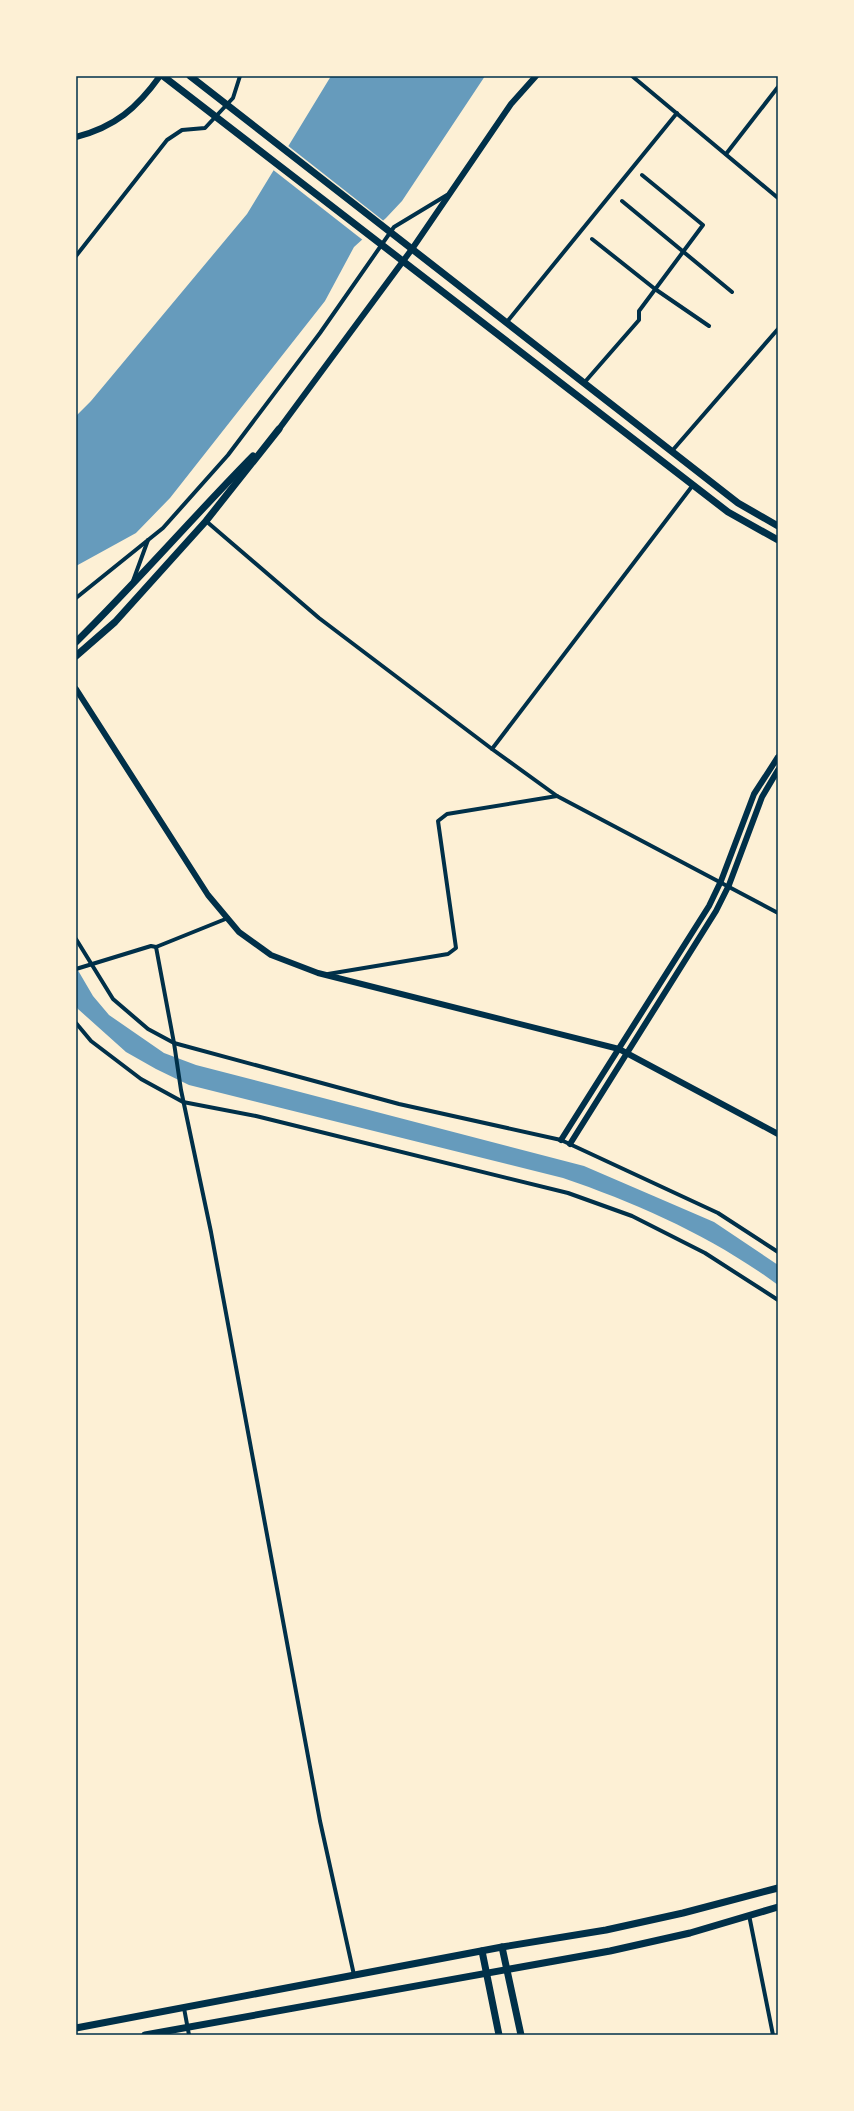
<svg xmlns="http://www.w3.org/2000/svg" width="854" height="2111" viewBox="0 0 854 2111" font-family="Commissioner,sans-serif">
  <rect width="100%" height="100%" fill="#fdf0d5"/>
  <g fill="#669bbc">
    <polygon points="331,76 485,76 402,201 386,218 354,247 325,301 170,498 136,533 76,566 76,416 91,401 247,214"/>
    <path d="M76 967 93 996 109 1015 164 1053 196 1065 584 1166 714 1222 778 1265V1285C713 1237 639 1204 563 1178L189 1085 156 1069 126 1052 78 1009 76 1006Z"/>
  </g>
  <polygon fill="#fdf0d5" points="287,145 385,222 364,241 272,169"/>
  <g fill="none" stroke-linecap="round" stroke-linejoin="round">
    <g stroke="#003049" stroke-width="4">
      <polyline points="632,76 778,198"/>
      <polyline points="726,154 778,87"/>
      <polyline points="622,201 732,292"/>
      <polyline points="592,239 655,289 709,326"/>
      <polyline points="76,256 167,140 182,130 205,128 233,98 240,76"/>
      <polyline points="506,323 677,113"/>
      <polyline points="584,383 639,320 639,311 703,225 642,175"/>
      <polyline points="672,451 778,329"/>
      <polyline points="206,521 319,618 492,749 557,796 778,913"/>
      <polyline points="133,581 148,540"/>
      <polyline points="76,598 163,528 228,455 320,333 394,227 447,195"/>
      <polyline points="492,749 693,485"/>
      <polyline points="76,939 113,999 148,1029 174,1043 399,1104 561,1140 718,1213 778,1252"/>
      <polyline points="156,947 228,918"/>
      <polyline points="76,969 151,946 156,947 174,1043 181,1090 211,1232 320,1821 354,1975"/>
      <polyline points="328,974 448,954 456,948 438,821 447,814 557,796"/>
      <polyline points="76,1023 91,1041 141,1079 183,1102 256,1116 568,1193 632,1216 705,1253 778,1300"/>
      <polyline points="749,1915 773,2035"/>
      <polyline points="184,2008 189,2035"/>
    </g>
    <g stroke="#003049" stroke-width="6">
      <path d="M76 137C115 127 137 108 160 76"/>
      <polyline points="279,429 412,249 511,104 536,76"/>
      <polyline points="76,689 208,895 239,932 271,955 318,973 619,1049 778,1134"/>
      <polyline points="561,1140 709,906 721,881 754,794 778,757"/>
      <polyline points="570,1144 716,911 729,885 762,797 778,770"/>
    </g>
    <g stroke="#003049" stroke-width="7">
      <path d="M76 642C137 582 193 517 253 456"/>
      <polyline points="76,656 115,622 206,521 279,429"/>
      <polyline points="502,1947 521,2035"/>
      <polyline points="482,1951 499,2035"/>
      <polyline points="76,2028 502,1947 606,1930 683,1913 778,1888"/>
      <polyline points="145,2035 610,1951 690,1933 778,1907"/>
    </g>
    <g stroke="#003049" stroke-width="7">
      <polyline points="163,76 728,512 778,540"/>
      <polyline points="190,76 738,503 778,526"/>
    </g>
  </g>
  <rect width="854" height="2111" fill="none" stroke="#fdf0d5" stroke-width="154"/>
  <rect x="77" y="77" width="700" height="1957" fill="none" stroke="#003049" stroke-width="1.5"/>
</svg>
